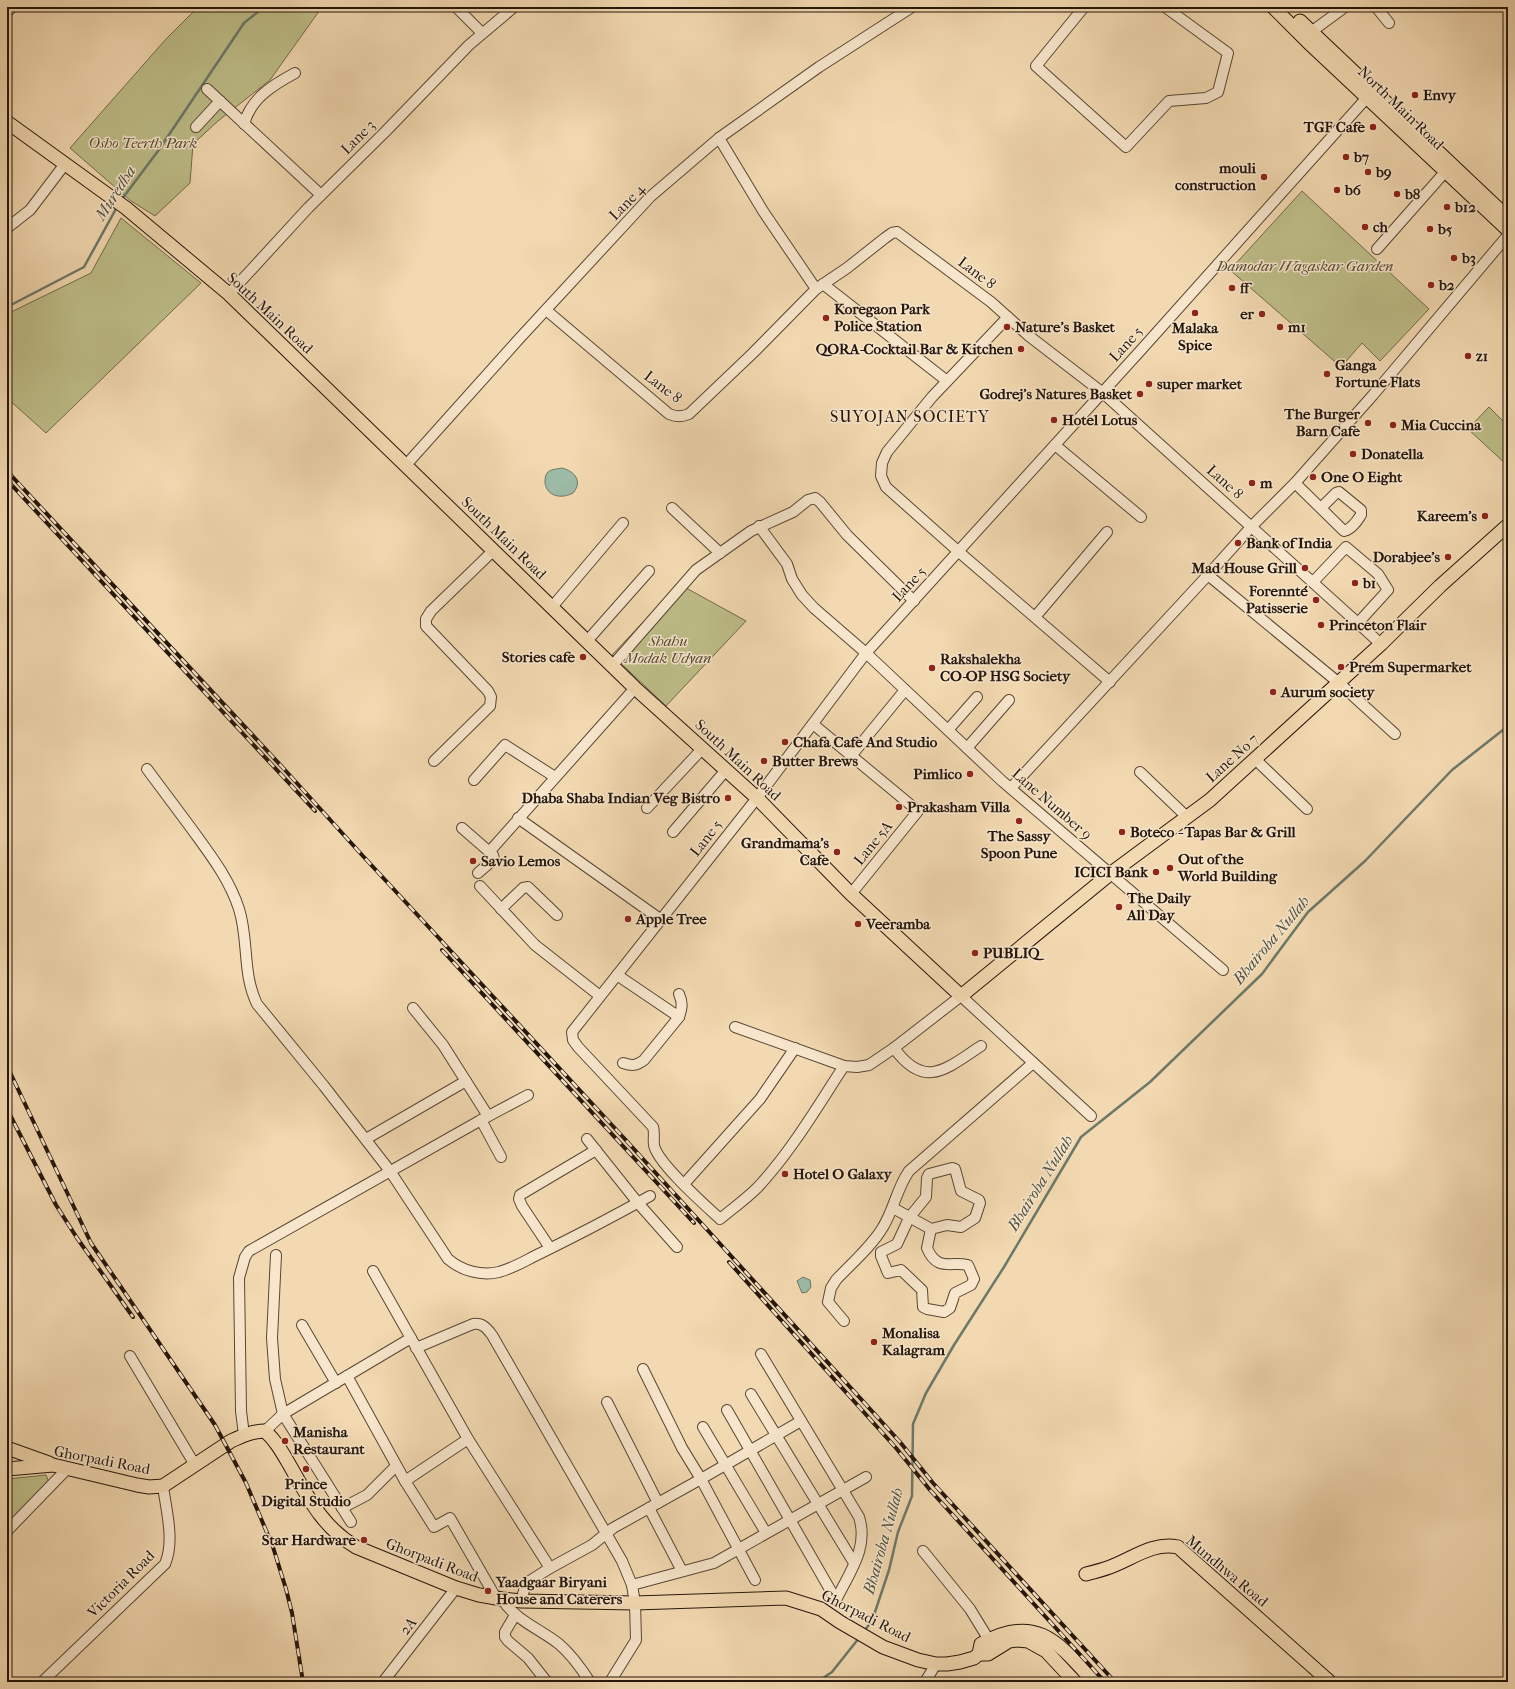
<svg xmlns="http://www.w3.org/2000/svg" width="1515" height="1689" viewBox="0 0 1515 1689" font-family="'IM FELL French Canon',serif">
  <rect width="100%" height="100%" fill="#f3d9b1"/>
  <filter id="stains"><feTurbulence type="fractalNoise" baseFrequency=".005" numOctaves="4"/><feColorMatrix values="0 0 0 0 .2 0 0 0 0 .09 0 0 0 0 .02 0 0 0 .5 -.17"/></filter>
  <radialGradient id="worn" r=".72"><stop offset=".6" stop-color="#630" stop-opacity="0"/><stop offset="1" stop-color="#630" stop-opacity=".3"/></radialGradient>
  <g fill="#bebe89" stroke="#726a4a">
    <polygon points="198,7 322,7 270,80 218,121 193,144 190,183 155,216 131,201 70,148 166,39"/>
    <polygon points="1302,191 1429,309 1380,361 1362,343 1341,367 1230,270"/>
    <polygon points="121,218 201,283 46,433 7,398 7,314 91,273"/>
    <polygon points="1489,407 1508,426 1508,466 1468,429"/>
    <polygon points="679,584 746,621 666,706 612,655"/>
    <polygon points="46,1475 50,1485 7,1526 7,1479"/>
  </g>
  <g fill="#9cbba7" stroke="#6c7969">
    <path d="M562 468C575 471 583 482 573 493 562 499 547 497 545 483 545 480 545 476 547 473 550 469 558 469 562 468Z"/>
    <polygon points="803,1277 810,1280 811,1287 807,1292 802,1293 797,1281"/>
  </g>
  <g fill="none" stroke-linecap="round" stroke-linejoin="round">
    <g stroke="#6c7969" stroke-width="2.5">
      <polyline points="122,199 158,151 244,23 264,7"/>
      <polyline points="7,307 84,267 117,207"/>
      <polyline points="864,1631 872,1621 889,1570 898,1532 912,1496 913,1424 926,1393 954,1345 1004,1267 1081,1137 1150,1082 1262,974 1308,912 1365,861 1452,770 1508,726"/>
      <polyline points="817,1682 832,1672 859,1638"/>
    </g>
    <g stroke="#584734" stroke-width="12">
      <g id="minor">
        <polyline points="456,7 482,33"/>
        <polyline points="1084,7 1036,66 1126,147 1169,101 1206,98 1218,92 1228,53 1165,7"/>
        <polyline points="1376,7 1389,23"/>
        <polyline points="7,12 12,7"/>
        <polyline points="1311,32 1345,7"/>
        <polyline points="207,89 321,195"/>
        <path d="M244 124C251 98 273 85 295 73"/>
        <polyline points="196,127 220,101"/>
        <polyline points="719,138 763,211 816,289"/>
        <polyline points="7,228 30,210 65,164"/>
        <polyline points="1377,249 1445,172"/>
        <polyline points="823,284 947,381"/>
        <polyline points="229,294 308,208 385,132 469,45 514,7"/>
        <path d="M546 310 669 414C677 417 681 417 689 414L753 353 816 289 847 268 885 238 892 233 897 232 991 302 1029 336 1103 393 1381 644"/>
        <polyline points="1008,317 932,397 887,452 882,463 881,476 886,487 959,552 1110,682"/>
        <polyline points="1055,445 1141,517"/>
        <polyline points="406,465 518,340 650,197 719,138 819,67 912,7"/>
        <path d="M1295 483 1344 531C1352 529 1357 521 1361 515V510L1339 492 1336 493 1321 508"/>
        <polyline points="672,508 720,553"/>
        <polyline points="759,526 787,564 792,579 802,595 814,608 866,653 1002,781 1223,970"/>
        <polyline points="1208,575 1339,683 1395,734"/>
        <polyline points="1313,582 1346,547 1378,574 1388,590 1358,623"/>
        <polyline points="552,607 623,523"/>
        <polyline points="1035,617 1107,532"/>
        <polyline points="587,641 649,571"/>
        <polyline points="612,666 696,570 751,531 793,512 808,500 815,498 820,502 847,535 914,601"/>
        <polyline points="813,724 918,811 851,894"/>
        <polyline points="948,730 977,697"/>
        <polyline points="967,748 1009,700"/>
        <polyline points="851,756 905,690"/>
        <polyline points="1255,759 1307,809"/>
        <polyline points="434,761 490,706 491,697 488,691 426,626 426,619 431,611 494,550"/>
        <path d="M147 769C162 789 176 808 191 828 209 853 229 878 239 909 249 940 242 973 257 1004L324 1086 390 1171 448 1259C462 1271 481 1276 499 1272 514 1268 528 1259 541 1253 578 1235 614 1216 650 1196"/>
        <polyline points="1140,772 1187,817"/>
        <polyline points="474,780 505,745 555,777"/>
        <polyline points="1011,788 1208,575 1252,526 1295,483 1373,395 1508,235"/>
        <polyline points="647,808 702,749"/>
        <polyline points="518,818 660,919"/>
        <polyline points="462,828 493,855 494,859 478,873"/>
        <polyline points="673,832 726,770"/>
        <polyline points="490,851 635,688"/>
        <polyline points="480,886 535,945 600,996"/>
        <polyline points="501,909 523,888 528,887 557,915"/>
        <path d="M617 975 679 1017C682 1008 683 1003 679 994"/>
        <polyline points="413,1008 443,1045 488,1116"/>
        <polyline points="735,1027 844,1066 857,1067 869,1065 894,1048 961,996 1091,1116"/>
        <path d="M894 1048C925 1091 947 1068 981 1046"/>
        <path d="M623 1063C632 1066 636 1066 644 1060L679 1017"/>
        <path d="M844 1066C817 1107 791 1152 757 1188 746 1199 732 1209 720 1219 705 1205 657 1163 654 1145 653 1139 655 1133 653 1127L578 1047 573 1040 572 1032 757 798 866 653 1141 350 1371 93"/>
        <polyline points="481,1120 501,1157"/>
        <polyline points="366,1139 466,1081"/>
        <polyline points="587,1139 638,1203 677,1247"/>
        <polyline points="684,1184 760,1099 795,1048"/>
        <path d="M893 1208 931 1229 947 1225 961 1227 975 1218 980 1203 979 1200 961 1191 955 1169 952 1168 929 1174 927 1178 926 1197 909 1218 897 1244 881 1252V1256L888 1273 901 1270 922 1290 923 1307 927 1309 944 1312 950 1308 955 1293 971 1285 974 1279 968 1265C951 1261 937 1272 927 1248L931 1229"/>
        <polyline points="550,1248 522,1206 519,1199 520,1195 596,1150"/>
        <polyline points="276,1255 272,1338 275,1379 283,1414 351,1522"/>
        <polyline points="373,1271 468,1439 550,1568"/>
        <path d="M844 1321 828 1302 831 1288 836 1280C851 1264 872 1246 883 1227 894 1209 897 1188 909 1171L1033 1063"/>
        <polyline points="302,1325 336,1383"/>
        <path d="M416 1348 473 1324C482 1323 486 1327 492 1335L622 1561 632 1585 635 1603 636 1640 610 1682"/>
        <path d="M761 1354 859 1517C869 1548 849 1573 836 1600"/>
        <polyline points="130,1356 195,1465"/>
        <polyline points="643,1369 682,1448 701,1479 755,1580"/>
        <polyline points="347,1376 405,1481 434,1527 450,1518 496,1598"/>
        <polyline points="751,1394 854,1563"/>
        <polyline points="607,1402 658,1503"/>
        <polyline points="727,1410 836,1600"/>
        <polyline points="703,1427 766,1533"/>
        <polyline points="265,1431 283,1414 411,1338"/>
        <polyline points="244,1435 241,1411 239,1278 245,1257 249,1251 481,1120 528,1095"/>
        <polyline points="405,1481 468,1439"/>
        <polyline points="342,1508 367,1495 396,1466"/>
        <polyline points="649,1508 682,1571"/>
        <polyline points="7,1531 68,1468"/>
        <polyline points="923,1551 970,1609 989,1640"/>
        <polyline points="632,1585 714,1563 866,1477"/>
        <path d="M502 1599C515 1620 540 1629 559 1644 572 1655 581 1668 590 1682"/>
        <polyline points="521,1601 525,1587 528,1582 550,1568 592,1545 613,1528 701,1479 801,1421"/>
        <polyline points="515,1615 505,1632 505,1637 508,1641 528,1658 547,1682"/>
        <path d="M42 1682 165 1564C175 1541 166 1510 163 1486"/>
        <polyline points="383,1682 456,1588"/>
        <polyline points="925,1682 936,1664"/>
      </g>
    </g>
    <g stroke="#25160b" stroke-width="15">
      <g id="major">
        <polyline points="1273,7 1309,43 1508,230"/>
        <polyline points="1300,21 1508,218"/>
        <polyline points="7,122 126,208 229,294 635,688 757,798 851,894 961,996 1110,874 1210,800 1381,644 1440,586 1508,525"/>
        <polyline points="7,1448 49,1463"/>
        <path d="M7 1469 53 1465 137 1485 149 1487 163 1486 231 1441C242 1436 253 1431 265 1431 276 1441 282 1452 289 1464 308 1497 322 1527 356 1547L456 1588 479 1595 502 1599 521 1601 635 1603 786 1598 821 1609 840 1622 883 1647 918 1660 936 1664H947L960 1662 974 1658 979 1654H988L1009 1641 1017 1640 1028 1641 1046 1651 1075 1682"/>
        <path d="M1086 1574C1094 1572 1102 1570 1110 1567 1134 1558 1152 1542 1178 1547L1330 1682"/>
        <path d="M979 1654 981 1644C1036 1613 1058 1642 1094 1682"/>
      </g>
    </g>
    <use href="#minor" stroke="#f7e6cc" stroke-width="10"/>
    <use href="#major" stroke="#f3d9b1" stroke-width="13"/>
    <g stroke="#25160b" stroke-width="4">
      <g id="rail">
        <polyline points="7,471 285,770 362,855 623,1137 900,1442 933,1483 1115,1682"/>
        <polyline points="7,480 315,811"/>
        <polyline points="442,950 694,1223"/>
        <polyline points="7,1066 91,1243 215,1425 246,1483 273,1547 286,1589 292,1613 303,1682"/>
        <polyline points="7,1109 56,1205 77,1238 133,1317"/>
        <polyline points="729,1262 896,1448 930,1490 1105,1682"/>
      </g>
    </g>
    <use href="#rail" stroke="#f7e6cc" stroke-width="2.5" stroke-dasharray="8" stroke-linecap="butt"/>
  </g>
  <g fill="#8f2418" stroke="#f7e6cc" stroke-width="1.5">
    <circle cx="1415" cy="95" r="4"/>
    <circle cx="1373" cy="127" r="4"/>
    <circle cx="1346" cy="157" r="4"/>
    <circle cx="1368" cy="172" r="4"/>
    <circle cx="1264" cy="177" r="4"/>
    <circle cx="1337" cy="190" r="4"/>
    <circle cx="1397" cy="194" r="4"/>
    <circle cx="1447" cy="207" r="4"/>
    <circle cx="1365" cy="227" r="4"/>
    <circle cx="1430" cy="229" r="4"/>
    <circle cx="1454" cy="258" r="4"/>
    <circle cx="1431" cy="285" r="4"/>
    <circle cx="1232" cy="288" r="4"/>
    <circle cx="1195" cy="313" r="4"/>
    <circle cx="1262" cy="314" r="4"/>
    <circle cx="826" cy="318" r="4"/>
    <circle cx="1007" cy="327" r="4"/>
    <circle cx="1280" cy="327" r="4"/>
    <circle cx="1021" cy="349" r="4"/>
    <circle cx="1468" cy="356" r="4"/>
    <circle cx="1327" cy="374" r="4"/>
    <circle cx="1149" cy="384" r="4"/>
    <circle cx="1140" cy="394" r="4"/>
    <circle cx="1054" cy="420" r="4"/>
    <circle cx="1368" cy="423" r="4"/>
    <circle cx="1393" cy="425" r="4"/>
    <circle cx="1353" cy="454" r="4"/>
    <circle cx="1313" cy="477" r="4"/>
    <circle cx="1252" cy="483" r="4"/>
    <circle cx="1485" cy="516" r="4"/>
    <circle cx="1238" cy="543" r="4"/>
    <circle cx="1448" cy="557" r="4"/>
    <circle cx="1305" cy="568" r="4"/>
    <circle cx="1355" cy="583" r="4"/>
    <circle cx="1316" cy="600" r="4"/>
    <circle cx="1321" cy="625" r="4"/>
    <circle cx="583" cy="657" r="4"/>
    <circle cx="1341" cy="667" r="4"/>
    <circle cx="932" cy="668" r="4"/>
    <circle cx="1273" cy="692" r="4"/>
    <circle cx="785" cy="742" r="4"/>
    <circle cx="764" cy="761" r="4"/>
    <circle cx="970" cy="774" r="4"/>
    <circle cx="728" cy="798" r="4"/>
    <circle cx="899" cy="807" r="4"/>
    <circle cx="1019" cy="821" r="4"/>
    <circle cx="1122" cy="832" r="4"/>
    <circle cx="837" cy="852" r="4"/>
    <circle cx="473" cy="861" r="4"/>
    <circle cx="1170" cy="868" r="4"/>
    <circle cx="1156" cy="872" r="4"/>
    <circle cx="1119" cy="907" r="4"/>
    <circle cx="628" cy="919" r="4"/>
    <circle cx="858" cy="924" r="4"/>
    <circle cx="975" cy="953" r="4"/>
    <circle cx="785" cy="1174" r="4"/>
    <circle cx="874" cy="1342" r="4"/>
    <circle cx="285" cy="1441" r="4"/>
    <circle cx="306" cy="1469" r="4"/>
    <circle cx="364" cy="1540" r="4"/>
    <circle cx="488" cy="1591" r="4"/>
  </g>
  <g text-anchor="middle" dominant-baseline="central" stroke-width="3" stroke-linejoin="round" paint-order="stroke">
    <g font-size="15" font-weight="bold" fill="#25160b" stroke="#f7e6cc" text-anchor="start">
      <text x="1423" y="95">Envy</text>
      <text x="1365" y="127" text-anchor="end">TGF Cafe</text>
      <text x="1354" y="157">b7</text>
      <text x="1256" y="168" text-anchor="end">mouli<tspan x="1256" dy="17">construction</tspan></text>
      <text x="1376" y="172">b9</text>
      <text x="1345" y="190">b6</text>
      <text x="1405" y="194">b8</text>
      <text x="1455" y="207">b12</text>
      <text x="1373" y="227">ch</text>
      <text x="1438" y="229">b5</text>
      <text x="1462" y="258">b3</text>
      <text x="1439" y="285">b2</text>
      <text x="1240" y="288">ff</text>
      <text x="834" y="309">Koregaon Park<tspan x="834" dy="17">Police Station</tspan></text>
      <text x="1254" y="314" text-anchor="end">er</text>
      <text x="1015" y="327">Nature's Basket</text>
      <text x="1288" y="327">m1</text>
      <text x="1195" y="328" text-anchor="middle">Malaka<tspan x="1195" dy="17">Spice</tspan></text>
      <text x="1013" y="349" text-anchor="end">QORA-Cocktail Bar &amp; Kitchen</text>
      <text x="1476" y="356">z1</text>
      <text x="1335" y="365">Ganga<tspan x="1335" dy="17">Fortune Flats</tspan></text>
      <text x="1157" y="384">super market</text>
      <text x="1132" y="394" text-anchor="end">Godrej's Natures Basket</text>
      <text x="1360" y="414" text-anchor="end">The Burger<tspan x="1360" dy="17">Barn Cafe</tspan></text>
      <text x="1062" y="420">Hotel Lotus</text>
      <text x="1401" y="425">Mia Cuccina</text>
      <text x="1361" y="454">Donatella</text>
      <text x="1321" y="477">One O Eight</text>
      <text x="1260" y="483">m</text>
      <text x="1477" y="516" text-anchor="end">Kareem's</text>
      <text x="1246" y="543">Bank of India</text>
      <text x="1440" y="557" text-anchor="end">Dorabjee's</text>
      <text x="1297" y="568" text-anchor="end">Mad House Grill</text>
      <text x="1363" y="583">b1</text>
      <text x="1308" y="591" text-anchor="end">Forennté<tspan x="1308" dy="17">Patisserie</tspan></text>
      <text x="1329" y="625">Princeton Flair</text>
      <text x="575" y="657" text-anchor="end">Stories cafe</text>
      <text x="940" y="659">Rakshalekha<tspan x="940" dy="17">CO-OP HSG Society</tspan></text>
      <text x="1349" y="667">Prem Supermarket</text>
      <text x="1281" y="692">Aurum society</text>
      <text x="793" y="742">Chafa Cafe And Studio</text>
      <text x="772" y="761">Butter Brews</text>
      <text x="962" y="774" text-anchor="end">Pimlico</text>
      <text x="720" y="798" text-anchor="end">Dhaba Shaba Indian Veg Bistro</text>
      <text x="907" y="807">Prakasham Villa</text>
      <text x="1130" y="832">Boteco - Tapas Bar &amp; Grill</text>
      <text x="1019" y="836" text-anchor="middle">The Sassy<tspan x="1019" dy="17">Spoon Pune</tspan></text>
      <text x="829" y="843" text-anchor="end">Grandmama's<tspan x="829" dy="17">Cafe</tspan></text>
      <text x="1178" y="859">Out of the<tspan x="1178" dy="17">World Building</tspan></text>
      <text x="481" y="861">Savio Lemos</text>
      <text x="1148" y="872" text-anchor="end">ICICI Bank</text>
      <text x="1127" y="898">The Daily<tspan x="1127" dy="17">All Day</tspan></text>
      <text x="636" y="919">Apple Tree</text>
      <text x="866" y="924">Veeramba</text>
      <text x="983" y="953">PUBLIQ</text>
      <text x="793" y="1174">Hotel O Galaxy</text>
      <text x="882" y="1333">Monalisa<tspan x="882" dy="17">Kalagram</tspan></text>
      <text x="293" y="1432">Manisha<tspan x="293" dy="17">Restaurant</tspan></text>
      <text x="306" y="1484" text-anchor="middle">Prince<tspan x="306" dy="17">Digital Studio</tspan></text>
      <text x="356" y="1540" text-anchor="end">Star Hardware</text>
      <text x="496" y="1582">Yaadgaar Biryani<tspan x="496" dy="17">House and Caterers</tspan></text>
    </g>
    <g font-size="15" fill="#25160b" stroke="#f7e6cc">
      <text transform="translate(1401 108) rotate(44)">North Main Road</text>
      <text transform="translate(358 137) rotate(-45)">Lane 3</text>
      <text transform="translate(627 202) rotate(-46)">Lane 4</text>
      <text transform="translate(977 273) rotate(37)">Lane 8</text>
      <text transform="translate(270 313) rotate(43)">South Main Road</text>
      <text transform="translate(1126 344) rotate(-48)">Lane 5</text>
      <text transform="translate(663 387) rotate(37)">Lane 8</text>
      <text transform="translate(1225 482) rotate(42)">Lane 8</text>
      <text transform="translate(504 538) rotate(44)">South Main Road</text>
      <text transform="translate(909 584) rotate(-47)">Lane 5</text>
      <text transform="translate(1232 758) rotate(-42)">Lane No 7</text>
      <text transform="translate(738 760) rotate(43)">South Main Road</text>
      <text transform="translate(1052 804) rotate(41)">Lane Number 9</text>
      <text transform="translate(706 838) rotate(-52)">Lane 5</text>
      <text transform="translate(873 843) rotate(-51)">Lane 5A</text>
      <text transform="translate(102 1460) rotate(11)">Ghorpadi Road</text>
      <text transform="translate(432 1560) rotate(21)">Ghorpadi Road</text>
      <text transform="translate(1227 1571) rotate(40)">Mundhwa Road</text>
      <text transform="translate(121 1584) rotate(-45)">Victoria Road</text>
      <text transform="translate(866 1616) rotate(27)">Ghorpadi Road</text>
      <text transform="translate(408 1626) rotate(-51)">2A</text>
    </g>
    <g font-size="15" font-style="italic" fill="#534831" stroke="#f7e6cc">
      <text x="143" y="143">Osho Teerth Park</text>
      <text x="1305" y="266">Damodar Wagaskar Garden</text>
      <text x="668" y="641">Shahu<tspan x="668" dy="17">Modak Udyan</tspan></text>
    </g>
    <g font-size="16" font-style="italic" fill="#4f5042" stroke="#f7e6cc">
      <text transform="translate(115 193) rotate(-57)">Muredha</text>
      <text transform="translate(1271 940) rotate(-50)">Bhairoba Nullah</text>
      <text transform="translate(1040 1183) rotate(-58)">Bhairoba Nullah</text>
      <text transform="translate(883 1541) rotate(-74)">Bhairoba Nullah</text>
    </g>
    <g font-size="16" letter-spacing="1" fill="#25160b" stroke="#f7e6cc">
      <text x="910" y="416">SUYOJAN SOCIETY</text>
    </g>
  </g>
  <rect width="1515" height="1689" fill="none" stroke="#f3d9b1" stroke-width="24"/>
  <rect x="8" y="8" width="1499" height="1673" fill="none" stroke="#25160b" stroke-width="2"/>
  <rect x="12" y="12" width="1491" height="1665" fill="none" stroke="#25160b"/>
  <rect width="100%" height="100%" filter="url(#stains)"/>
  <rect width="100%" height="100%" fill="url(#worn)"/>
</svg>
